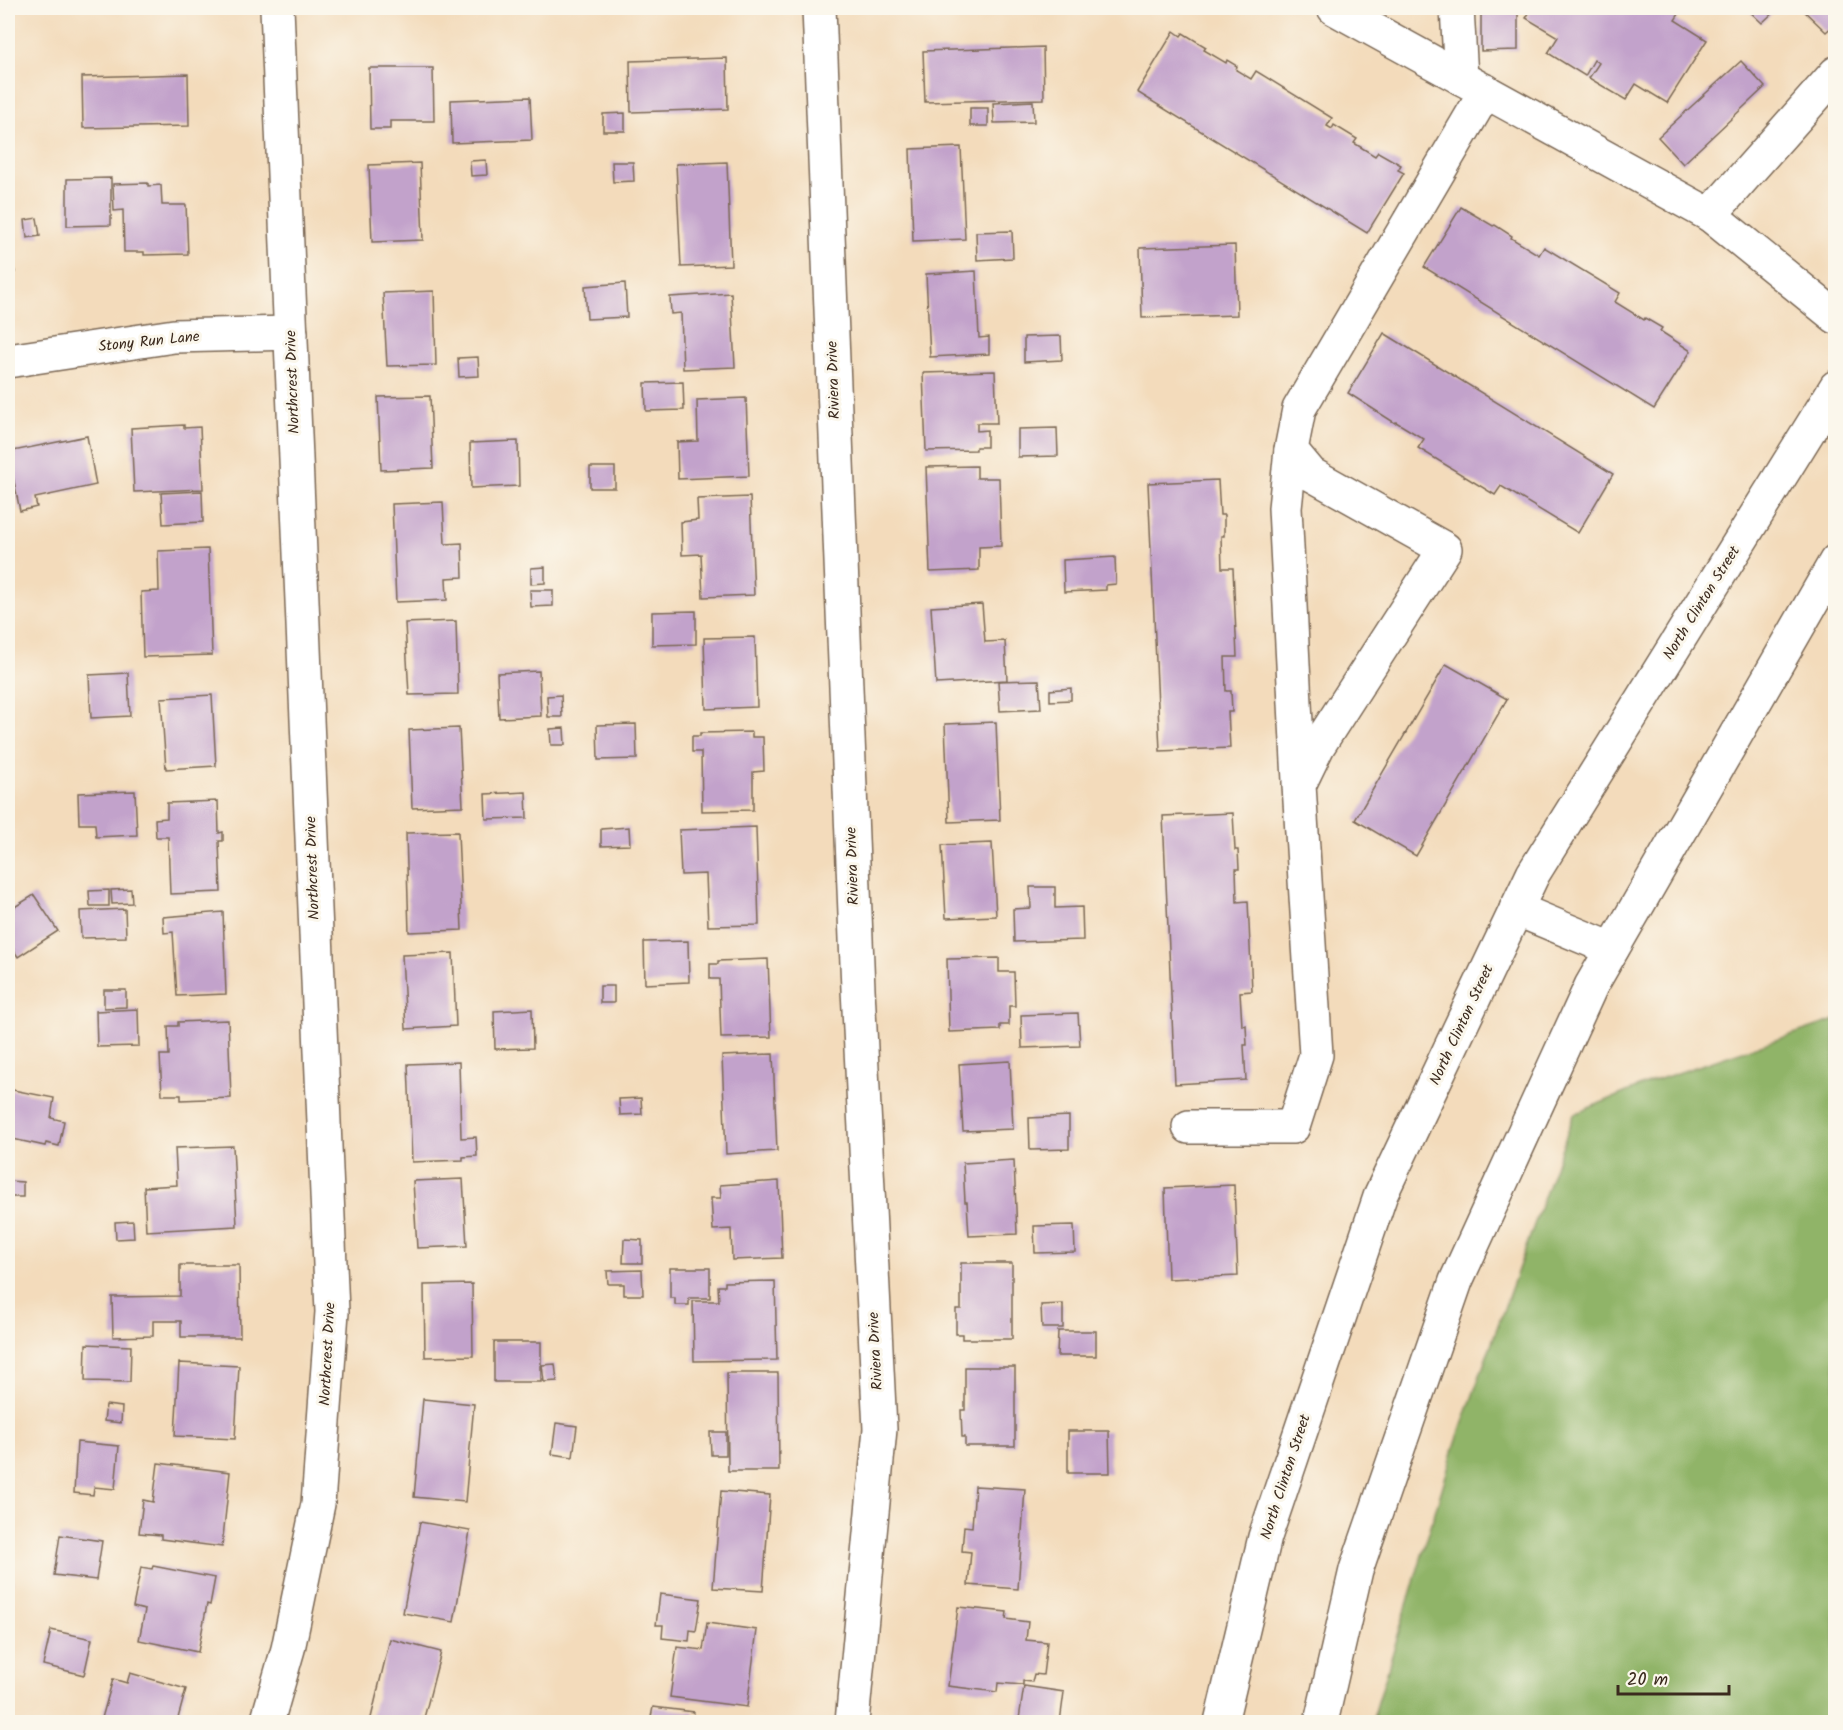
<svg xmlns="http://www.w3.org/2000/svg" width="1843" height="1730" viewBox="0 0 1843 1730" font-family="Kalam,sans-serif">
  <rect width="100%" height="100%" fill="#fbf7ec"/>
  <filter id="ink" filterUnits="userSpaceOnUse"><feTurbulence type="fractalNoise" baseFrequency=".0167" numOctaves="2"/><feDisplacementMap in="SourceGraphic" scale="12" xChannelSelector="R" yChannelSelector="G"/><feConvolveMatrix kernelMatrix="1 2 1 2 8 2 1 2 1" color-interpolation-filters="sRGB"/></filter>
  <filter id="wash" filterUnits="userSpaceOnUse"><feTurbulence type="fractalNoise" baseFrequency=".008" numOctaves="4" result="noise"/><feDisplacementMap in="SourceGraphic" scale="24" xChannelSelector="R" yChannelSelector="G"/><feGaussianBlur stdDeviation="1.35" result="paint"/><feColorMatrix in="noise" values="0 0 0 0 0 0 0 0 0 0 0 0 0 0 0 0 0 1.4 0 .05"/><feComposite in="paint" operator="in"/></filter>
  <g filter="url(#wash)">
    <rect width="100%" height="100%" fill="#f3dbbb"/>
    <polygon fill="#90b468" stroke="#666f43" stroke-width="1.5" points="1835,1020 1835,1722 1372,1722 1456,1442 1574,1114 1651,1082"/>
    <g id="blocks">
      <g fill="#c2a2cb">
        <polygon points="1481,8 1518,8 1518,50 1481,51"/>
        <polygon points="1532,8 1683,8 1675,20 1707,40 1667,103 1636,84 1626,100 1589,78 1599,63 1594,60 1585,76 1548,53 1558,37 1526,18"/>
        <polygon points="1746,8 1778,8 1762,23"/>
        <polygon points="1801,8 1836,8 1836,23 1826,32"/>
        <polygon points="1174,31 1181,36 1183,33 1206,47 1204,50 1226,63 1227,60 1237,66 1236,70 1251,79 1256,71 1332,118 1327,126 1332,129 1334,125 1357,139 1354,143 1375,156 1378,152 1401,165 1398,170 1404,173 1367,233 1137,92"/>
        <polygon points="1043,47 1044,99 925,102 923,51"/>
        <polygon points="727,58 728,109 631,112 630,61"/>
        <polygon points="1741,61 1765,87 1683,164 1658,137"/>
        <polygon points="369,68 433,68 434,121 390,121 390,129 370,129"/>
        <polygon points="188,74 189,126 83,128 82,77"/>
        <polygon points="530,97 532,140 452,143 451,100"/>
        <polygon points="1033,101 1034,122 994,123 993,103"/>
        <rect x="970" y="108" width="18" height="18"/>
        <polygon points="625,113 625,131 603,131 603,114"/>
        <polygon points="961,147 965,239 913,241 910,149"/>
        <polygon points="486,160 487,175 471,176 470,161"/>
        <polygon points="612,162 633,162 634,181 613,182"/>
        <polygon points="727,162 731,265 681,267 676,164"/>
        <polygon points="420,163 423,240 372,242 369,165"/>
        <polygon points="111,178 111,225 67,226 67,179"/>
        <polygon points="148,183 148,186 161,185 162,205 186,205 188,254 144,255 144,252 124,252 123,210 114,211 113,184"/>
        <polygon points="1461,207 1493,226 1495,225 1512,236 1511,238 1539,255 1544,247 1620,293 1615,302 1644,320 1645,318 1662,328 1660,331 1691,351 1654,409 1424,267"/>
        <polygon points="37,218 40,236 27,238 25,220"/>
        <polygon points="1012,231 1013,258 977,260 976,232"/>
        <polygon points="1235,245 1237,315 1142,318 1140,248"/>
        <polygon points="8,247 15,272 8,274"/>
        <polygon points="976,271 979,338 989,337 989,354 930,357 926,274"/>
        <polygon points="625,283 627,317 587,319 585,286"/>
        <polygon points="434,291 436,365 387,366 383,293"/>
        <polygon points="731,293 735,367 683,369 681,313 671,314 670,297"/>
        <polygon points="1384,333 1613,474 1578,533 1501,486 1495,495 1418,448 1424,439 1396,422 1395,423 1348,393"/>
        <polygon points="1061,336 1062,360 1024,362 1024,337"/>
        <polygon points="478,357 479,376 459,377 458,358"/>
        <polygon points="995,371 997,423 977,423 977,431 987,430 987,447 976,447 976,450 926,451 923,373"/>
        <polygon points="683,382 684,410 646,411 645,383"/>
        <polygon points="430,396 433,468 381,470 378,397"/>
        <polygon points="746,398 749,476 678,479 677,442 698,441 697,400"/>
        <polygon points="184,425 184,428 200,427 203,489 134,492 131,428"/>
        <polygon points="1057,428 1058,456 1018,457 1018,429"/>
        <polygon points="87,436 96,485 35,498 37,507 20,511 8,452"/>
        <polygon points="518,441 519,486 471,488 470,443"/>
        <polygon points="977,466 977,478 999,478 1001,546 979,547 979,570 930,572 926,467"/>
        <rect x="590" y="467" width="25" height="21"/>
        <polygon points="1218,480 1220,515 1224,515 1224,536 1221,536 1222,568 1233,568 1237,657 1225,657 1226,691 1231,691 1232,712 1228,712 1230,748 1160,751 1148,483"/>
        <polygon points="202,491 203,522 163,524 161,493"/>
        <polygon points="750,497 754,595 703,597 701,554 682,555 681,522 698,520 697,499"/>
        <polygon points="443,502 445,544 462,543 463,577 446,578 447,600 396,602 392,504"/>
        <polygon points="208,549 212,655 143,657 141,592 159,591 158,551"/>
        <polygon points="1115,557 1116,584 1106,585 1106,590 1064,592 1063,560"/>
        <polygon points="545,567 545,583 531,584 531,568"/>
        <polygon points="530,590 553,590 553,606 531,607"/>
        <polygon points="982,604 985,642 1005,641 1007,680 936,684 931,607"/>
        <polygon points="696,611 696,644 652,645 652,612"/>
        <polygon points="456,621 458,694 409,695 405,623"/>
        <polygon points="755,637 757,707 706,709 704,638"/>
        <polygon points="1446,664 1507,699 1416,856 1355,820"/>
        <polygon points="539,671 541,716 499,718 497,673"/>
        <polygon points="128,673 130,716 91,718 89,675"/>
        <polygon points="1039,680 1041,709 1000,711 998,681"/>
        <polygon points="1071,688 1071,700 1050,701 1050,690"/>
        <polygon points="212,695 216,766 166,769 161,698"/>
        <polygon points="561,695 562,717 548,717 547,696"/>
        <polygon points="996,722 1000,820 949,822 945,724"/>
        <polygon points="636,724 637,759 598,760 597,725"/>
        <polygon points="459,728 463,806 412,808 409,730"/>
        <polygon points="564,728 565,745 551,745 550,729"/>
        <polygon points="752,732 752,737 763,737 764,771 753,772 753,810 702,811 701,752 692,752 692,736 700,736 700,733"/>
        <polygon points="135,791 137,835 96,837 95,824 79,824 78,793"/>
        <polygon points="526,792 527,818 486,819 485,794"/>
        <polygon points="218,801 219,833 223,832 223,841 219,841 221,892 170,894 168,837 156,837 155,819 167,818 167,803"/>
        <polygon points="1233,813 1235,850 1238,850 1239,869 1236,869 1237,902 1248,901 1252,991 1240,992 1242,1026 1246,1025 1247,1045 1244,1045 1246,1080 1175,1084 1163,816"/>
        <polygon points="629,827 630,845 601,846 601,829"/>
        <polygon points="756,827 759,925 708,926 706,874 681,875 679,830"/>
        <polygon points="458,832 462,930 409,932 406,833"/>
        <polygon points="992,843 996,916 946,918 942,845"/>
        <polygon points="1030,887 1055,887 1055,908 1082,907 1083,940 1014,942 1013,909 1031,908"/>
        <polygon points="131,889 132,903 112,904 111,890"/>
        <polygon points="109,890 109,906 90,906 89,891"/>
        <polygon points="34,895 58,931 18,957 8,941 8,911"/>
        <polygon points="125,909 126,937 81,938 80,911"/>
        <polygon points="223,912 226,994 177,996 173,932 164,933 163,917"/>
        <polygon points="688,941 689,982 645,984 644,942"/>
        <polygon points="453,953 456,1026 406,1029 402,955"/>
        <polygon points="999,958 999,972 1014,972 1015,1006 1009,1006 1009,1025 1000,1025 1000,1030 949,1032 947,959"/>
        <polygon points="768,959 771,1037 721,1038 719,979 710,979 710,964 718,964 718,961"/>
        <rect x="600" y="986" width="14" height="17"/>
        <polygon points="104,990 126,990 126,1007 104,1008"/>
        <polygon points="138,1009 139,1046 97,1047 96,1011"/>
        <polygon points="532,1009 533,1048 495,1049 494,1011"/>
        <polygon points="1078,1013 1080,1046 1022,1048 1021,1015"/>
        <polygon points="228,1020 231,1098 181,1100 181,1095 162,1095 160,1055 169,1055 168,1026 178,1026 178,1022"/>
        <polygon points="773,1054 777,1151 726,1154 722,1056"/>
        <polygon points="1010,1061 1013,1129 963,1131 959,1064"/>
        <polygon points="459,1062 461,1138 476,1137 477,1156 463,1157 463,1160 412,1162 408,1064"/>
        <polygon points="8,1089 54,1098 51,1118 64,1121 59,1146 46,1143 45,1146 8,1138"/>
        <polygon points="641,1098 642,1114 620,1115 619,1099"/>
        <polygon points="1069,1116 1069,1149 1030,1150 1029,1118"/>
        <polygon points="233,1146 237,1226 146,1231 144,1187 177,1185 175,1148"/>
        <polygon points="1014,1160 1017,1234 969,1236 967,1202 965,1202 963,1163"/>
        <polygon points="463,1179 467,1246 417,1248 413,1181"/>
        <polygon points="8,1181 23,1182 23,1197 8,1197"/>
        <polygon points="779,1181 782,1258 732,1260 731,1229 713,1230 711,1198 721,1198 720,1185"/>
        <polygon points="1234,1185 1238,1276 1168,1279 1165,1188"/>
        <polygon points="133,1221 134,1238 116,1239 115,1222"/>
        <polygon points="1074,1225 1075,1252 1035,1253 1034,1226"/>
        <polygon points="624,1239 642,1240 642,1263 623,1263"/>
        <polygon points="961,1263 1012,1263 1012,1339 962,1339 962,1334 956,1334 956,1309 961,1309"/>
        <polygon points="180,1265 239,1265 240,1337 181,1337 181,1321 153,1321 153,1336 113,1337 112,1297 180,1296"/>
        <polygon points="670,1268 710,1268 710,1298 689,1298 689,1305 675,1305 675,1298 670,1298"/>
        <polygon points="642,1270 643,1295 624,1295 624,1284 608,1284 607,1271"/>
        <polygon points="775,1281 777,1360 694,1361 693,1301 719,1301 718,1286 725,1286 725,1282"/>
        <polygon points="472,1284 473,1356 425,1357 424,1285"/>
        <polygon points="1063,1304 1063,1328 1042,1328 1041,1305"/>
        <polygon points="1058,1331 1096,1331 1096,1356 1057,1356"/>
        <rect x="494" y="1342" width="47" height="40"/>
        <polygon points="86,1344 131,1346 130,1382 85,1381"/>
        <polygon points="179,1363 239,1366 235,1439 175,1436"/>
        <polygon points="555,1364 557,1381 544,1382 542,1365"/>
        <polygon points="965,1367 1015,1367 1015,1446 965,1446 965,1437 962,1437 961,1410 965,1410"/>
        <polygon points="727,1373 778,1373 779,1471 728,1471"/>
        <polygon points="423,1399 474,1404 465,1502 414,1497"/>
        <polygon points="106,1405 122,1407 121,1423 104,1421"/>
        <polygon points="556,1423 577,1426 573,1457 552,1454"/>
        <polygon points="1068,1431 1109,1431 1110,1473 1068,1473"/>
        <polygon points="710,1432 726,1432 726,1455 711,1455"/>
        <polygon points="77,1442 119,1446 115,1489 94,1487 93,1495 74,1493"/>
        <polygon points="158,1463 230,1472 222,1547 161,1539 161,1535 139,1533 143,1500 153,1502"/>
        <polygon points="975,1486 1025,1489 1018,1589 968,1585 971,1552 962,1551 964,1526 972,1527"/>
        <polygon points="721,1491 770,1495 763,1591 713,1588"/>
        <polygon points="420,1522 470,1531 454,1622 403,1613"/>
        <polygon points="60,1535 102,1541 96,1580 54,1575"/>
        <polygon points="8,1555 11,1555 13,1584 8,1585"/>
        <polygon points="153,1566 215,1578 210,1605 207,1604 198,1652 139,1640 145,1610 133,1607 141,1567 152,1569"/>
        <polygon points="660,1594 701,1599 696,1631 690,1630 689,1641 662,1638 663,1625 656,1625"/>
        <polygon points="958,1607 1007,1612 1006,1619 1028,1622 1026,1640 1047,1642 1043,1675 1034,1674 1032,1682 1023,1681 1023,1685 998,1683 997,1692 948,1686"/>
        <polygon points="707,1623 757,1630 747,1707 670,1697 677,1647 703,1650"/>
        <polygon points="51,1630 92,1639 84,1675 43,1665"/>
        <polygon points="390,1639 441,1652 423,1722 370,1722"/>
        <polygon points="130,1673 186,1689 177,1722 115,1722 102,1718 113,1679 127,1683"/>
        <polygon points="1024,1686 1064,1692 1060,1722 1019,1719"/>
        <polygon points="653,1707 694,1712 692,1722 650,1722"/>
      </g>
    </g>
  </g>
  <g filter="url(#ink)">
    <use href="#blocks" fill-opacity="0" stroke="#7b6855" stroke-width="1.5"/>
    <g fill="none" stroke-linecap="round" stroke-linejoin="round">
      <g stroke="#7b6855" stroke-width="36">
        <g id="minor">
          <polyline points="819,8 858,989 880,1429 852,1722"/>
          <polyline points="1334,8 1710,215 1836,73"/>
          <polyline points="1457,8 1461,78"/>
          <polyline points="1710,215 1836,317"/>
          <polyline points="8,361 174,336 291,333"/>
          <polyline points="1291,450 1285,508 1299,781"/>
          <polyline points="1516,909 1612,949"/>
          <polyline points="1189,1127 1293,1127 1316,1055 1299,785 1318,746 1445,549 1311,474 1291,450 1299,409 1486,91"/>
          <polyline points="267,1722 288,1649 318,1504 332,1312 277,8"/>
        </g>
      </g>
      <g stroke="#7b6855" stroke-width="36">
        <g id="major">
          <polyline points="1221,1722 1265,1537 1381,1194 1533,874 1836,387"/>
          <polyline points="1321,1722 1356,1570 1456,1281 1591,986 1836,561"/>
        </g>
      </g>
      <use href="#minor" stroke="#fff" stroke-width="33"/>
      <use href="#major" stroke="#fff" stroke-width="33"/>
    </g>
  </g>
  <g text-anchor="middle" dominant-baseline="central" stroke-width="6" stroke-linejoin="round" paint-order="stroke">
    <g font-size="15" fill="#3b2a1e" stroke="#fbf7ec">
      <text transform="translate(149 342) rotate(-6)">Stony Run Lane</text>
      <text transform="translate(834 380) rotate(-92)">Riviera Drive</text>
      <text transform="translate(293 382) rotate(-92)">Northcrest Drive</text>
      <text transform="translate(1702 603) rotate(-58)">North Clinton Street</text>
      <text transform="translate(853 866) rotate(-92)">Riviera Drive</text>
      <text transform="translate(313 868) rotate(-92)">Northcrest Drive</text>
      <text transform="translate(1462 1025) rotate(-65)">North Clinton Street</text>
      <text transform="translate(876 1351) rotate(-93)">Riviera Drive</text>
      <text transform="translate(328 1354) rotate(-87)">Northcrest Drive</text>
      <text transform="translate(1286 1477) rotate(-72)">North Clinton Street</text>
    </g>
  </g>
  <rect width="1843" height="1730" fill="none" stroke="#fbf7ec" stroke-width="30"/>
  <path d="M1618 1685v9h111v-9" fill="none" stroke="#3b2a1e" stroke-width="3"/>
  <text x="1627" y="1685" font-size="18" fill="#3b2a1e" stroke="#fbf7ec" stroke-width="4.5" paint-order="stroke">20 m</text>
</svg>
